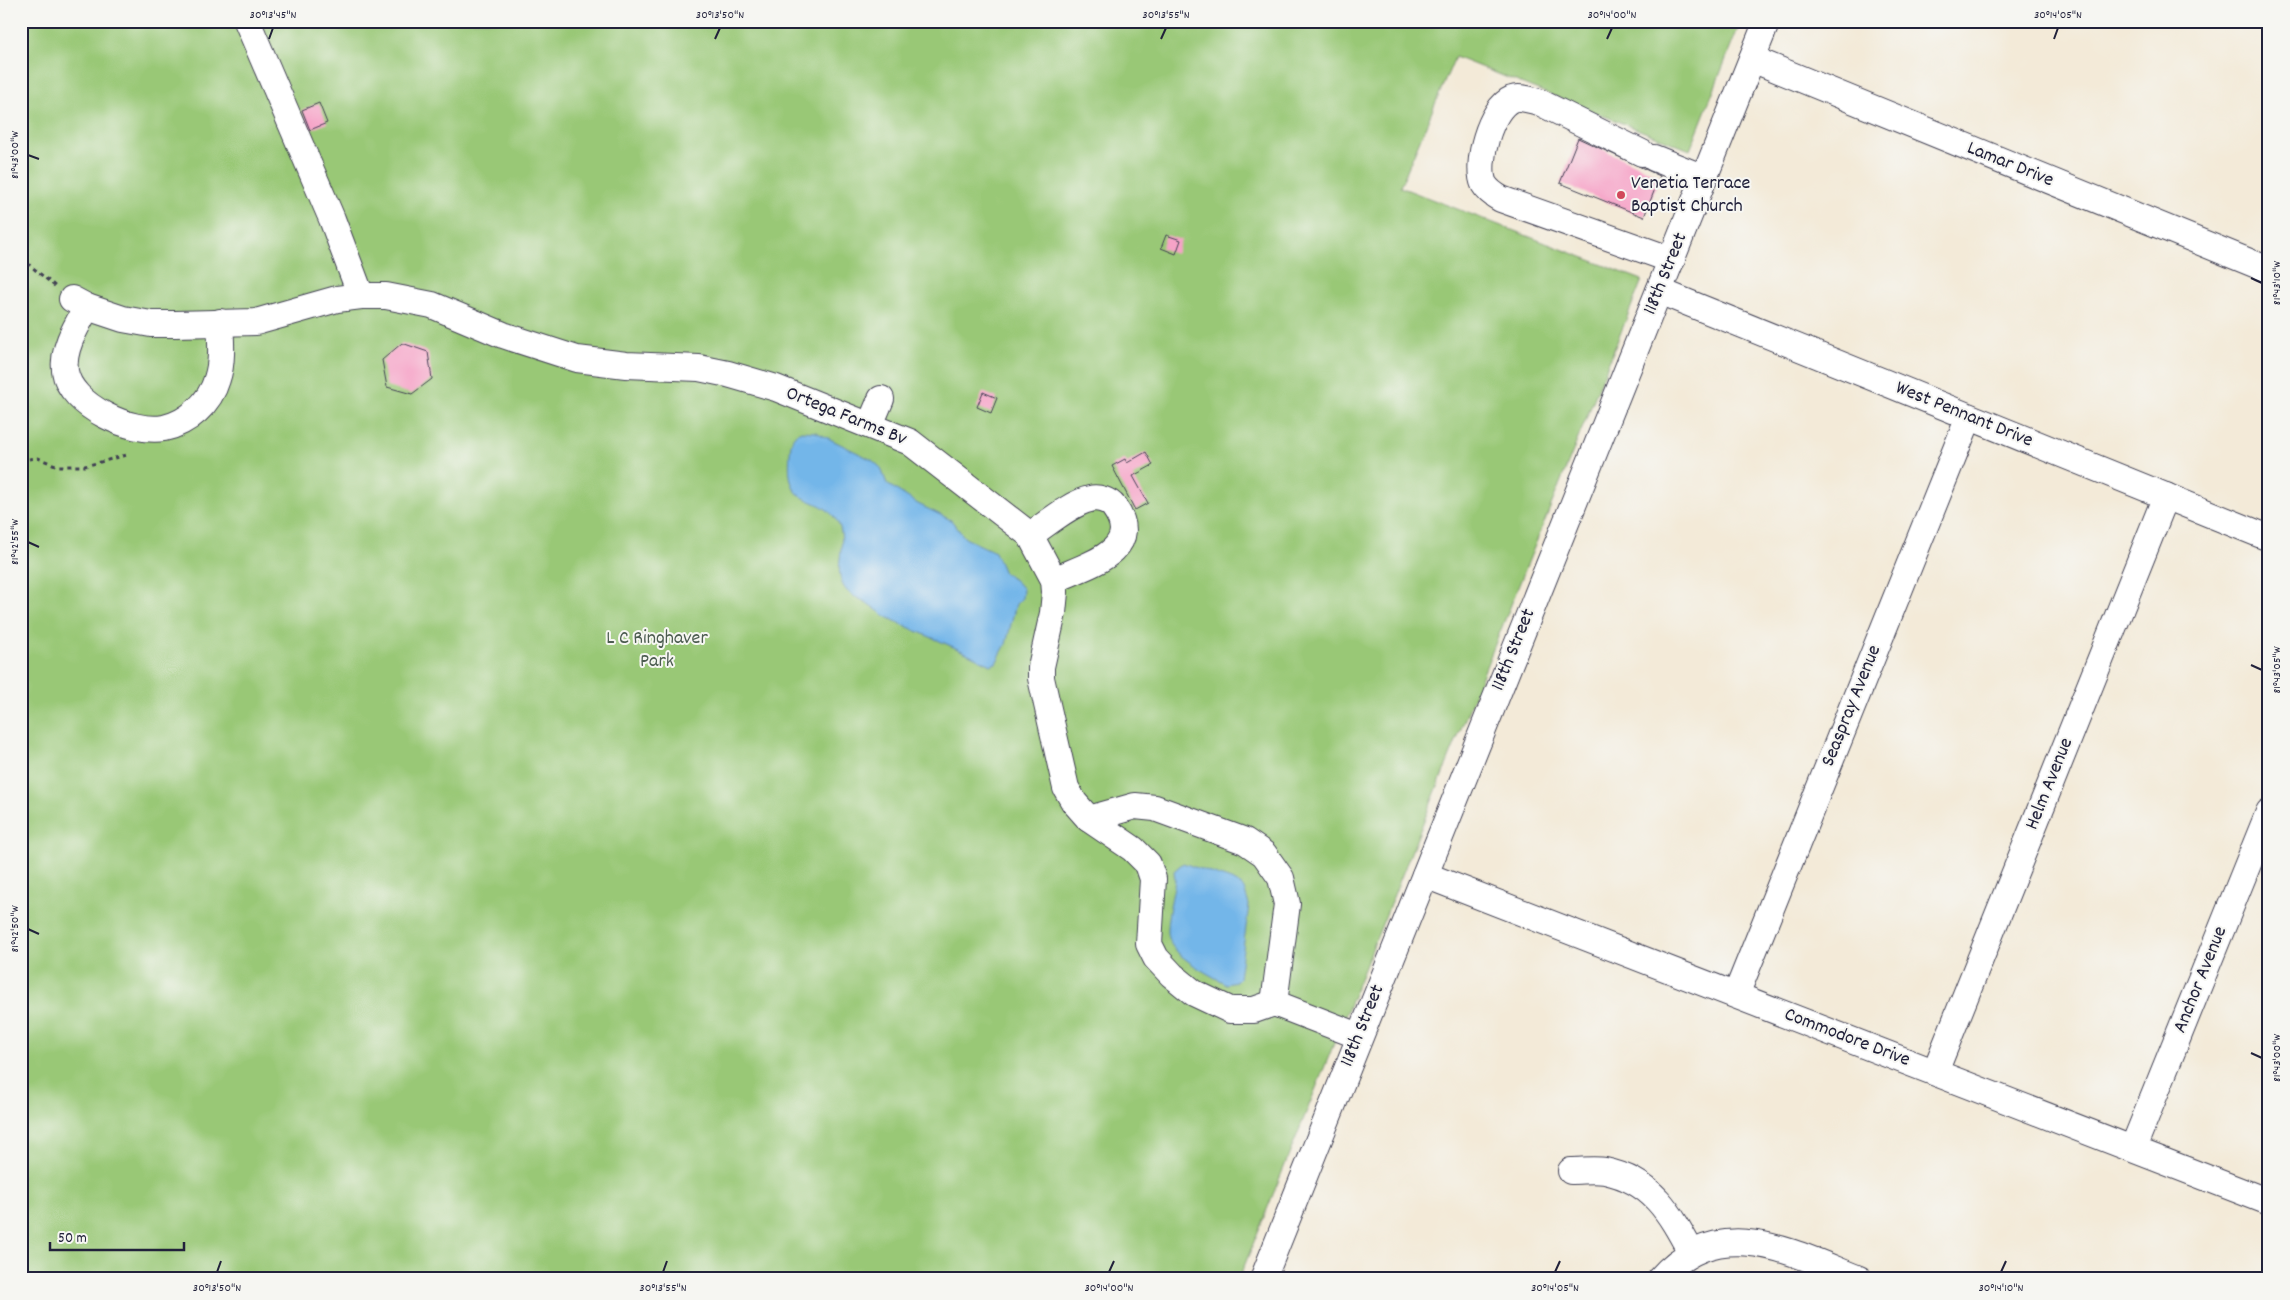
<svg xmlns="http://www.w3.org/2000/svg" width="2290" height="1300" viewBox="0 0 2290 1300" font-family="Dekko,sans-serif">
  <rect width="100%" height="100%" fill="#f6f6f2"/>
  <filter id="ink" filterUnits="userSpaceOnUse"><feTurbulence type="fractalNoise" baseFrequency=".02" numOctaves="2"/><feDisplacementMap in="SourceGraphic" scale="10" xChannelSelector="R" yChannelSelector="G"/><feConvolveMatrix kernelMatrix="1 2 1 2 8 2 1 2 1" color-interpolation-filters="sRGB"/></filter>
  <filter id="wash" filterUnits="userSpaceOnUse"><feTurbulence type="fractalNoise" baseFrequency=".0096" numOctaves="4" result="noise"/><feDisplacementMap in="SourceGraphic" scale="20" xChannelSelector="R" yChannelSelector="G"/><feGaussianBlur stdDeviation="1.12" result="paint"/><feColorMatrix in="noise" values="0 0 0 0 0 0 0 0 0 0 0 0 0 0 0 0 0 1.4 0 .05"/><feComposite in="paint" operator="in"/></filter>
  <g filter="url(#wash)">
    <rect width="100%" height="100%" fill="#f3ead8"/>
    <polygon fill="#99c876" stroke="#5e7558" points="21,21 1741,21 1690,150 1455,57 1400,187 1642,280 1239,1279 21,1279"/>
    <g fill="#73b6e9" stroke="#4a6c92">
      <path d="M801 431 816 432 872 460 881 468 887 484 918 504 951 520 965 538 995 552 1004 573 1016 581 1023 589 1022 598 1016 604 1006 644 996 663 990 665C958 647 922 635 889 618 881 614 875 608 867 603 861 599 853 597 847 591 830 572 848 546 839 525 821 488 784 516 790 453 791 443 791 436 801 431Z"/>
      <path d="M1183 863 1231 880 1242 886 1244 889 1249 905 1239 978 1236 982 1226 984C1209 974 1166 954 1167 931 1167 914 1173 896 1175 880L1174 871Z"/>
    </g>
    <g id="blocks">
      <g fill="#f6a3c7">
        <polygon points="319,103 327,123 310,130 302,110"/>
        <polygon points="1578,138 1660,176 1644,217 1560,183"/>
        <polygon points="1166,235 1181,240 1176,254 1161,248"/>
        <polygon points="402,343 428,352 432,379 412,394 387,387 382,360"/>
        <polygon points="983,392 997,398 991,413 977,407"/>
        <polygon points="1146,452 1153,465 1133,476 1148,503 1135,510 1112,466 1125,459 1127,463"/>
      </g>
    </g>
  </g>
  <g filter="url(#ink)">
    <use href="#blocks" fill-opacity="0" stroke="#414053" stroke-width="1"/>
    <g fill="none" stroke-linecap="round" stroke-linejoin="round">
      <g stroke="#414053" stroke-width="28">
        <g id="minor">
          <polyline points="247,21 332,219 361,296"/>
          <polyline points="1752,59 2269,270"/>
          <path d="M1642 153 1539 102C1531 100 1520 96 1512 99 1490 108 1475 164 1484 184 1488 191 1494 195 1501 199L1672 260"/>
          <polyline points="1654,158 1704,178"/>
          <polyline points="1659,291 2269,538"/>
          <polyline points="72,299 87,307 123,319 151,324 175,324 256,322 337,299 361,296 386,296 432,305 503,335 577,359 626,365 699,368 728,374 776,388 910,442 1030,535 1054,580 1055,592 1053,613 1041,667 1041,678 1066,788 1074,802 1089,819 1133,849 1148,864 1153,879 1149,944 1156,958 1172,975 1194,993 1230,1010 1254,1010 1274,1003 1359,1036"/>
          <path d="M87 307C77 325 62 349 65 371 70 406 132 434 164 428 188 423 210 403 217 379 223 361 221 340 220 322"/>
          <polyline points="870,425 881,399"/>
          <path d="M1030 535C1047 524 1071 503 1090 499 1098 497 1109 500 1114 507 1146 551 1084 566 1054 580"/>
          <polyline points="1089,819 1135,806 1155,808 1245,841 1264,854 1281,878 1287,904 1274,1003"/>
          <polyline points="1425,875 2269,1202"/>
          <polyline points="1736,995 1969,417"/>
          <polyline points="1935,1072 2166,496"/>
          <polyline points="2133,1148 2269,812"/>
          <path d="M1571 1171C1582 1171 1595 1169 1605 1171 1653 1181 1670 1213 1691 1252"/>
          <polyline points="1263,1279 1767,21"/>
          <path d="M1660 1279C1719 1212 1791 1252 1859 1279"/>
        </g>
      </g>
      <g stroke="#414053" stroke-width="3" stroke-dasharray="4 4" stroke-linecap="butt">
        <polyline points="21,258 56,287"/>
        <polyline points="21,460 38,458 58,466 85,466 127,455"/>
      </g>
      <use href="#minor" stroke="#fff" stroke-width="26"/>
    </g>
  </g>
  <path fill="none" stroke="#22223b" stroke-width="2" d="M269 39 273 28M715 39 720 28M1161 39 1166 28M1607 39 1612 28M2054 39 2058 28M28 155 39 159M2251 278 2262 283M28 542 39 547M2251 665 2262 670M28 929 39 934M2251 1053 2262 1058M217 1272 221 1261M663 1272 667 1261M1109 1272 1114 1261M1555 1272 1560 1261M2001 1272 2006 1261"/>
  <circle fill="#d1495b" stroke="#f6f6f2" stroke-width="2" cx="1621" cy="195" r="5"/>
  <g text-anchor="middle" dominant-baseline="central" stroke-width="4" stroke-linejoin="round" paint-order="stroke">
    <g font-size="20" fill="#22223b" stroke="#f6f6f2">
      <text transform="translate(2010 165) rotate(22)">Lamar Drive</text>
      <text transform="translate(1666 274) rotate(-68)">118th Street</text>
      <text transform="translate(1964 415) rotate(22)">West Pennant Drive</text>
      <text transform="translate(846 417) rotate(22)">Ortega Farms Bv</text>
      <text transform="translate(1514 650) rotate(-68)">118th Street</text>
      <text transform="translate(1852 706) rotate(-68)">Seaspray Avenue</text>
      <text transform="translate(2050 784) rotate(-68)">Helm Avenue</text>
      <text transform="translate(2201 980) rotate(-68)">Anchor Avenue</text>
      <text transform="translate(1363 1026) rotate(-68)">118th Street</text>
      <text transform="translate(1847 1038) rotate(21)">Commodore Drive</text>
    </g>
    <g font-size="20" fill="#22223b" stroke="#f6f6f2" text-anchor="start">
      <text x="1631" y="184">Venetia Terrace<tspan x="1631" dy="23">Baptist Church</tspan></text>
    </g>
    <g font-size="20" fill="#4c5c50" stroke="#f6f6f2">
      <text x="657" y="639">L C Ringhaver<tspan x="657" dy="23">Park</tspan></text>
    </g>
  </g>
  <rect width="2290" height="1300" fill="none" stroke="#f6f6f2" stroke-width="55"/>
  <path d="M50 1242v8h134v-8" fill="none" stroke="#22223b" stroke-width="2.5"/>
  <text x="58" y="1242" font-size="15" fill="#22223b" stroke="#f6f6f2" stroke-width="4" paint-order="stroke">50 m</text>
  <rect x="28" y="28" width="2234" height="1244" fill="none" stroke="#22223b" stroke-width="2"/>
  <g font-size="12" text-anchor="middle" fill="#22223b">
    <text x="273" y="18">30°13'45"N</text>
    <text x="720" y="18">30°13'50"N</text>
    <text x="1166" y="18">30°13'55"N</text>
    <text x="1612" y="18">30°14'00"N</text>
    <text x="2058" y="18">30°14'05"N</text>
    <text transform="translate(14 155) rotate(-90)" y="4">81°43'00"W</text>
    <text transform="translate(2276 283) rotate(-90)" y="4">81°43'10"W</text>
    <text transform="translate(14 542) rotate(-90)" y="4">81°42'55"W</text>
    <text transform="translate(2276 670) rotate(-90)" y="4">81°43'05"W</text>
    <text transform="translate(14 929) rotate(-90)" y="4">81°42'50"W</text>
    <text transform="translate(2276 1058) rotate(-90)" y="4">81°43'00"W</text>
    <text x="217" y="1291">30°13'50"N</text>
    <text x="663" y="1291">30°13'55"N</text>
    <text x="1109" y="1291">30°14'00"N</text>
    <text x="1555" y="1291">30°14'05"N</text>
    <text x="2001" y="1291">30°14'10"N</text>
  </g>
</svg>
